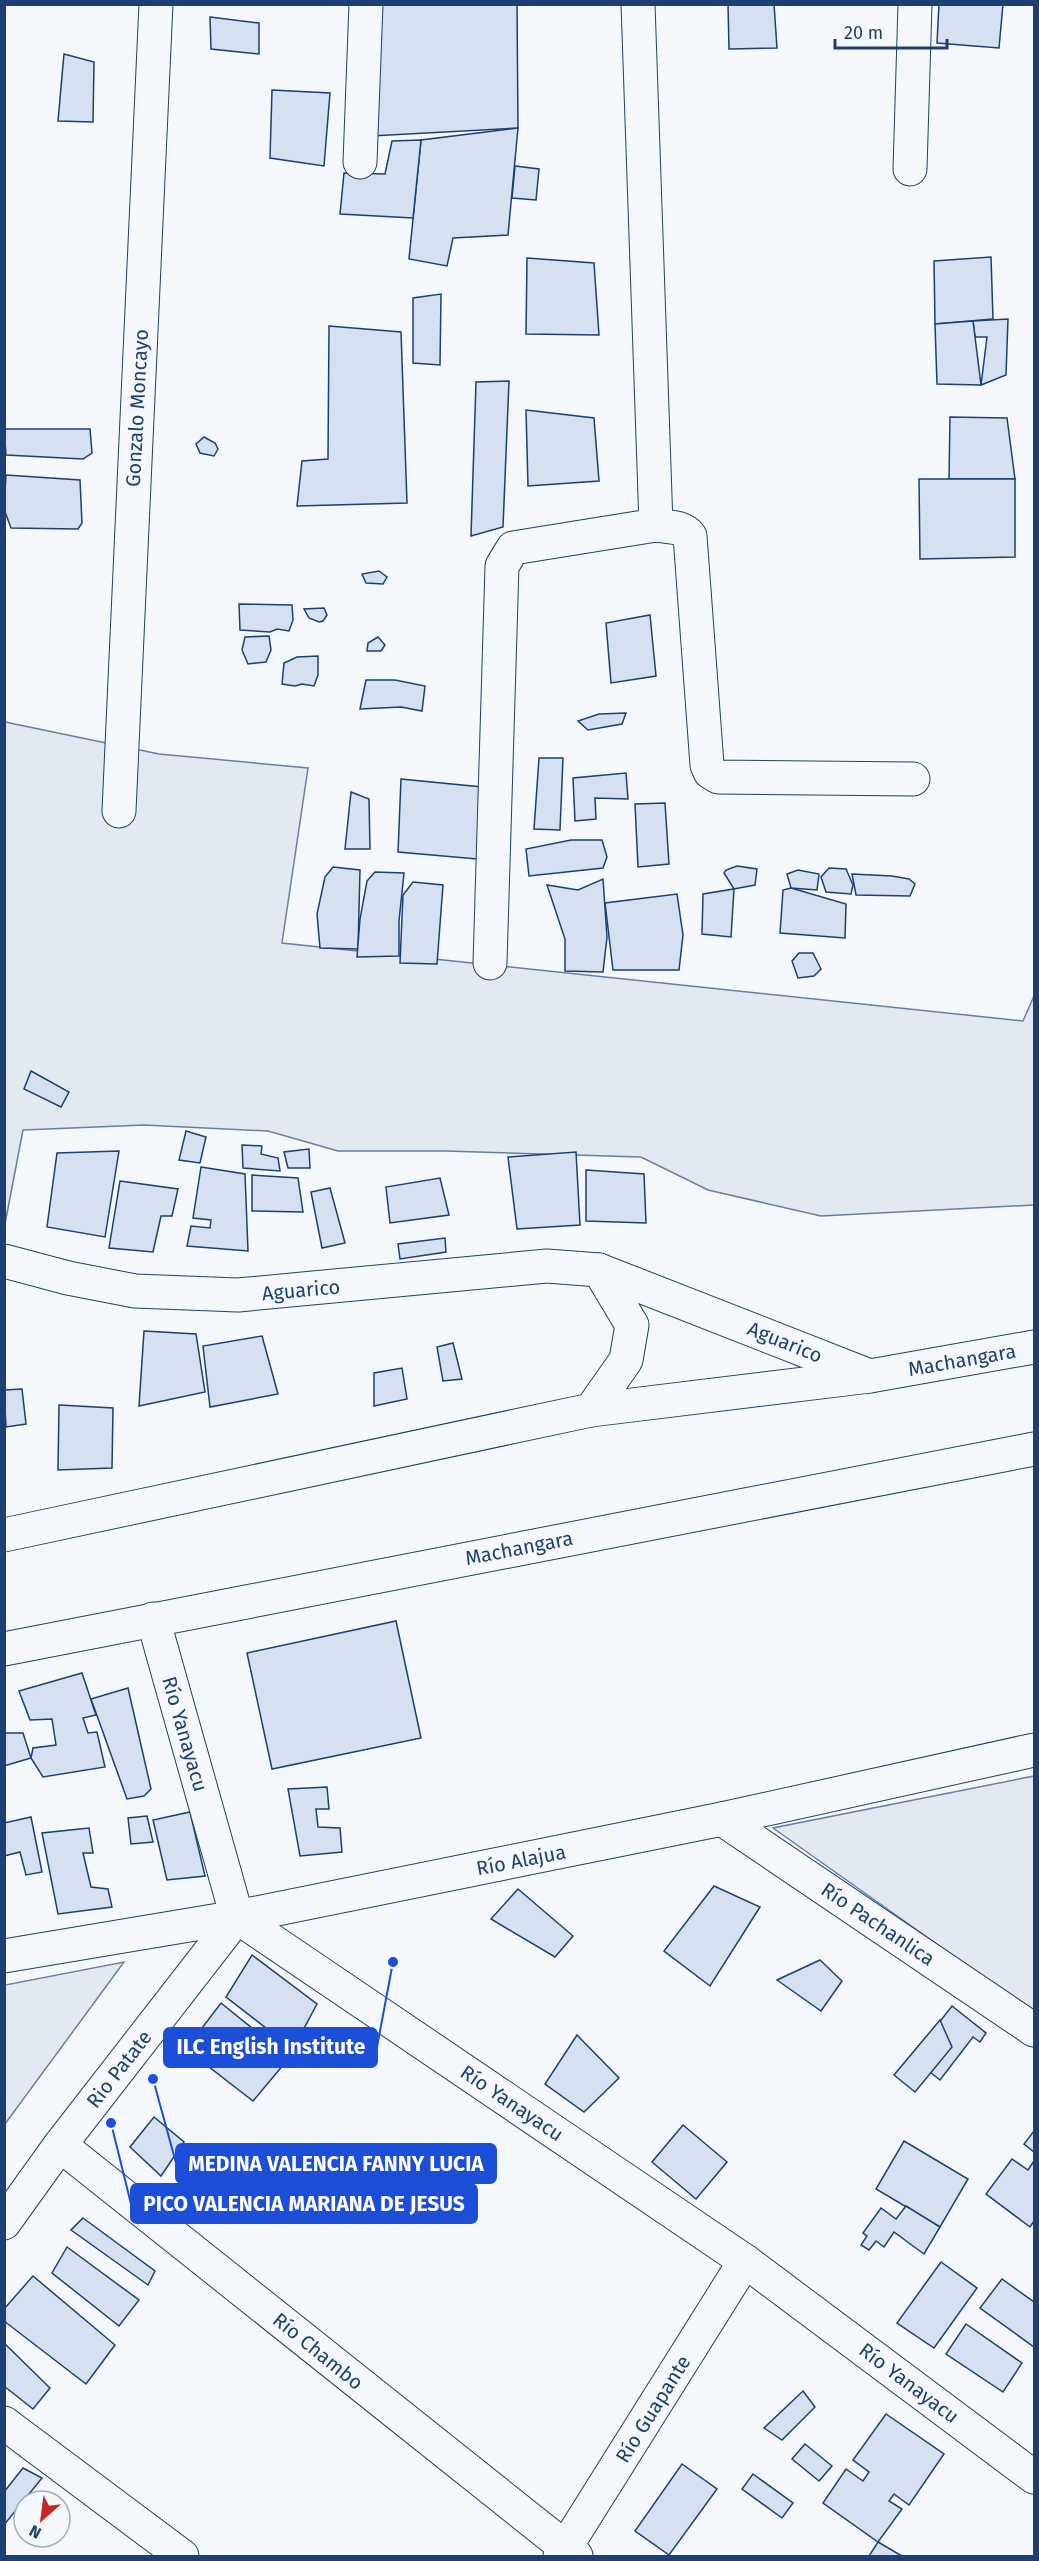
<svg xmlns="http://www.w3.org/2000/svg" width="1039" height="2561" viewBox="0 0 1039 2561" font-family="'Fira Sans',sans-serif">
  <rect width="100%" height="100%" fill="#f4f7fb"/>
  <g fill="#e3e9f0" stroke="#687fa3" stroke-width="1.5">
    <polygon points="5,722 159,754 308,768 282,943 1023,1021 1034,996 1034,1205 821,1216 708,1190 641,1157 446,1151 338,1151 268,1131 144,1125 23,1130 5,1224"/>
    <polygon points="1034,1776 1034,2013 773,1828"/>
    <polygon points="124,1962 5,2124 5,1985"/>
  </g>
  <g fill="#d5e0f0" stroke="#1d3f73" stroke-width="1.5">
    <polygon points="376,4 517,4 518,128 371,136"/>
    <polygon points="728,4 774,4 777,48 729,49"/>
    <polygon points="939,4 1003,4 999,48 937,43"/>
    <polygon points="210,17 259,23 259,54 211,49"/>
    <polygon points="64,54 94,62 93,122 58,121"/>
    <polygon points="272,90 330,93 324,166 270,158"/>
    <polygon points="518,128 508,235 453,238 447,266 409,259 421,140"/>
    <polygon points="421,140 413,218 340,214 344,173 385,174 392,141"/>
    <polygon points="515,166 539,169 536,200 512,198"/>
    <polygon points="991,257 993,319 935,324 934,261"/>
    <polygon points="527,258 594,263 599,335 526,334"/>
    <polygon points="441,294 440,365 413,363 413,298"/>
    <polygon points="1008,319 1006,375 981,385 987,337 975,337 973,321"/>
    <polygon points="973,321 981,385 937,384 935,324"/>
    <polygon points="329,326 401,332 407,503 297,506 302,461 328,459"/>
    <polygon points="509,381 503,527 471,536 476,382"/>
    <polygon points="526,410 594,418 599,481 528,486"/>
    <polygon points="950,417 1007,418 1015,479 949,479"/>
    <polygon points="4,429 90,429 92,453 83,459 6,455"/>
    <polygon points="204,437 215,443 218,449 214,456 200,453 196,444"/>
    <polygon points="6,475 80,480 82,523 78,529 11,528 4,509"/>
    <polygon points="919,479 1015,479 1015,557 920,559"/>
    <polygon points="379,571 387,577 383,584 366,583 362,574"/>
    <polygon points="239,604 292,605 293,620 289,631 277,629 270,632 240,630"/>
    <polygon points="324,608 327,615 323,621 319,622 309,618 304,609"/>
    <polygon points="650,615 656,676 611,683 606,623"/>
    <polygon points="269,636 271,650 266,662 248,664 242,650 245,637"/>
    <polygon points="378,637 385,645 381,651 367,651 368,643"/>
    <polygon points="318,656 318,675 314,686 302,684 295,686 282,684 284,663 297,657"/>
    <polygon points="366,680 395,680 425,686 422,711 401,707 360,709"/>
    <polygon points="626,713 622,724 588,730 578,721 599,714"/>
    <polygon points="539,758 563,758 560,830 534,829"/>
    <polygon points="626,773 628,799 595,798 596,819 575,821 573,778"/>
    <polygon points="401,779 482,787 477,859 398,852"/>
    <polygon points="351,792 369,799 370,849 345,849"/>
    <polygon points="665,803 669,864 638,867 635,804"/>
    <polygon points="571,840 602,840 607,857 603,868 529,876 526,849"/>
    <polygon points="737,866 757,869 755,885 734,889 724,873 726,870"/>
    <polygon points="333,867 360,870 358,949 320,948 317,914 325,877"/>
    <polygon points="829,868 846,869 853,885 851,894 826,892 821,877"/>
    <polygon points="798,870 819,874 817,890 791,888 787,874"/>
    <polygon points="375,872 404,873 399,921 399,956 357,957 360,919 367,881"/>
    <polygon points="852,874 892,876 909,879 915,884 910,896 856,895"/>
    <polygon points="603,879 607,937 603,972 565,971 565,939 547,885 578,890"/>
    <polygon points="413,882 443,885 437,964 400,963 403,895"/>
    <polygon points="791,888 846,904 845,938 780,933 783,890"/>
    <polygon points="734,889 731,937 702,934 703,894"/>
    <polygon points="677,894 683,935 679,970 613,970 605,903"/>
    <polygon points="799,953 813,953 821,969 814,976 798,978 792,961"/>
    <polygon points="31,1071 69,1092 61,1107 24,1089"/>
    <polygon points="186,1131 206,1137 200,1163 179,1160"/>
    <polygon points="242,1145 262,1146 261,1154 278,1158 280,1171 243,1168"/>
    <polygon points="309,1149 310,1168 288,1168 284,1152"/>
    <polygon points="119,1151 105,1237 47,1227 57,1153"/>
    <polygon points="576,1152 580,1225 517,1229 508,1157"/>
    <polygon points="201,1167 245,1174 248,1251 187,1246 191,1226 210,1228 211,1220 193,1218"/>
    <polygon points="586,1170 644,1174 646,1223 586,1221"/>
    <polygon points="252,1175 298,1178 303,1212 252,1211"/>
    <polygon points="440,1178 449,1215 390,1223 386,1187"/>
    <polygon points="120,1181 178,1189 172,1216 161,1216 153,1252 109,1248"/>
    <polygon points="330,1188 345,1243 322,1248 311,1192"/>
    <polygon points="445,1238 446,1252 400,1259 398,1244"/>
    <polygon points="144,1331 196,1334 205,1392 139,1406"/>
    <polygon points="262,1336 278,1394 210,1407 203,1346"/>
    <polygon points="453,1343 462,1379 443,1381 437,1347"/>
    <polygon points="402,1368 407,1399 374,1406 374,1373"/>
    <polygon points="22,1389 26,1424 6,1427 4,1390"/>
    <polygon points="59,1405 113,1408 112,1468 58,1470"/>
    <polygon points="396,1621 421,1738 272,1769 247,1653"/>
    <polygon points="82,1673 96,1715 83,1718 88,1733 97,1732 105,1767 43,1777 31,1758 33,1748 56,1745 52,1719 30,1720 19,1691"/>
    <polygon points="128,1688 151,1789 144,1796 127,1799 91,1699"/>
    <polygon points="4,1733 23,1733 31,1758 4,1766"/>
    <polygon points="327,1787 329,1809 316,1809 318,1827 340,1828 342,1852 300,1856 288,1789"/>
    <polygon points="190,1812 205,1876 167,1880 153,1820"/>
    <polygon points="147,1816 153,1842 131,1844 128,1818"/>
    <polygon points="31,1817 42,1872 26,1875 20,1852 4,1856 4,1823"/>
    <polygon points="89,1828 93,1853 83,1853 91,1887 108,1889 112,1907 58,1914 42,1833"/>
    <polygon points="714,1886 760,1907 710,1986 664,1951"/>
    <polygon points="518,1889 573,1936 555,1957 491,1919"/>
    <polygon points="252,1955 317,2004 293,2049 226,1997"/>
    <polygon points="820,1960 842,1981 821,2011 777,1980"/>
    <polygon points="221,2003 289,2058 253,2101 186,2049"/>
    <polygon points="952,2006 986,2033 980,2042 973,2037 940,2080 925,2068 916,2079 903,2069"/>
    <polygon points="940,2020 952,2047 915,2092 894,2075"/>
    <polygon points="577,2035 619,2078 584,2112 545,2084"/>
    <polygon points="154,2117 184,2142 161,2176 130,2147"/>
    <polygon points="683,2125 727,2162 696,2199 652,2162"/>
    <polygon points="1034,2131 1034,2152 1024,2144"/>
    <polygon points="904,2141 968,2179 940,2227 876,2189"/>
    <polygon points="198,2155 235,2175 211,2213 177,2185"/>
    <polygon points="1012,2159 1028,2170 1034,2161 1034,2221 1030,2227 986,2194"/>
    <polygon points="906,2206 940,2227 924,2254 894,2232 884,2247 876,2241 869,2250 861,2245 867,2236 863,2233 881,2208 896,2219"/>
    <polygon points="83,2218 155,2271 148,2285 71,2230"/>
    <polygon points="67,2247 139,2300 119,2326 52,2273"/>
    <polygon points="941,2262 977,2288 934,2348 897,2323"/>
    <polygon points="33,2276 115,2345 86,2384 4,2321 4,2309"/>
    <polygon points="1002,2279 1034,2302 1034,2347 980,2308"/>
    <polygon points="966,2324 1022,2363 1003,2392 946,2354"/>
    <polygon points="4,2343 50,2388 33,2409 4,2386"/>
    <polygon points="803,2391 815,2407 782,2440 764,2428"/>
    <polygon points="886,2414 944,2454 909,2505 894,2494 889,2501 902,2509 878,2542 823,2503 846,2469 863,2481 869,2472 853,2460"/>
    <polygon points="805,2444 832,2466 819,2481 792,2459"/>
    <polygon points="682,2464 717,2489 669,2555 635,2531"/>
    <polygon points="23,2468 42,2478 4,2525 4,2492"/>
    <polygon points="753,2474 793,2503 782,2518 742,2489"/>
    <polygon points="878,2542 902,2556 869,2556"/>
  </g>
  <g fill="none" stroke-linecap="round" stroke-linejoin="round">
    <g stroke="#1d3f73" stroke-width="35">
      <g id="street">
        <polyline points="360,162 366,4"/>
        <polyline points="910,169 915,4"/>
        <path d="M656 525C667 527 683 526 690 536L707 765 710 772 718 777 913 779"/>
        <polyline points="119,811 156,4"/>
        <polyline points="490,963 502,566 513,548 656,525 638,4"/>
        <polyline points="4,1261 68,1278 135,1291 238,1295 547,1266 599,1270 870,1376"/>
        <polyline points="591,1410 626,1360 632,1325 599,1270"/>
        <polyline points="153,1619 237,1917 745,2261 1034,2477"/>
        <polyline points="722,1819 1034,2030"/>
        <polyline points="4,1956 237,1917 722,1819 1034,1750"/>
        <polyline points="60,2145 576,2556"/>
        <polyline points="4,2223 60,2145 237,1917"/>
        <polyline points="4,2423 182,2556"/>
        <polyline points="560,2556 745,2261"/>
      </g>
    </g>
    <g stroke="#1d3f73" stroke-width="35">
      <g id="secondary">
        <polyline points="4,1535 591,1410 870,1376 1034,1347"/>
        <polyline points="4,1649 1034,1449"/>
      </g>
    </g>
    <use href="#street" stroke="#f4f7fb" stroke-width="33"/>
    <use href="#secondary" stroke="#f4f7fb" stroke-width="33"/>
  </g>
  <g text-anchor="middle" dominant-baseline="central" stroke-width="4.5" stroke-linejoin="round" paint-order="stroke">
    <g font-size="20" fill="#1d3f73" stroke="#f4f7fb">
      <text transform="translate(137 408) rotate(-87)">Gonzalo Moncayo</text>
      <text transform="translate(301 1290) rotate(-5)">Aguarico</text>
      <text transform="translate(785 1342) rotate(22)">Aguarico</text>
      <text transform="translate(962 1360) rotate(-10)">Machangara</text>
      <text transform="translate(519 1548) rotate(-11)">Machangara</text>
      <text transform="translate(185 1734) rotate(74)">Río Yanayacu</text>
      <text transform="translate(521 1860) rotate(-11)">Río Alajua</text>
      <text transform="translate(878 1924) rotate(34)">Río Pachanlica</text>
      <text transform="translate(119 2069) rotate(-52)">Rio Patate</text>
      <text transform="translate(512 2103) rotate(34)">Río Yanayacu</text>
      <text transform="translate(318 2351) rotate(39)">Río Chambo</text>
      <text transform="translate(909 2383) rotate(37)">Río Yanayacu</text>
      <text transform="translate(653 2409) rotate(-58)">Río Guapante</text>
    </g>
  </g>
  <path fill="none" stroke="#1d4ed8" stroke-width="2" d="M393 1962L377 2047M153 2079L176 2163M111 2123L131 2204"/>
  <g fill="#1d4ed8" stroke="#f4f7fb" stroke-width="2">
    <circle cx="393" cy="1962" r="6"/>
    <circle cx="153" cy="2079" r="6"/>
    <circle cx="111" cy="2123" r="6"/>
  </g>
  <g fill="#1d4ed8" stroke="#1d4ed8" stroke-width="2">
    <rect x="164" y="2028" width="213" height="39" rx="6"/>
    <rect x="176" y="2144" width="320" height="39" rx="6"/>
    <rect x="131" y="2184" width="346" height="39" rx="6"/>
  </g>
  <g font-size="21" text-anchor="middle" font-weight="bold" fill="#fff">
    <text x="271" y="2054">ILC English Institute</text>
    <text x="336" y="2171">MEDINA VALENCIA FANNY LUCIA</text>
    <text x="304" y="2211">PICO VALENCIA MARIANA DE JESUS</text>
  </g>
  <rect width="1039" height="2561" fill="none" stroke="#1d3f73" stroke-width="12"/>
  <g transform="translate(42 2519) rotate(208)"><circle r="28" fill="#f4f7fb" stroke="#9eadc5" stroke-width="1.5"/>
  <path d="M0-4.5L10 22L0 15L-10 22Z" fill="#c62828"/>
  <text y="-9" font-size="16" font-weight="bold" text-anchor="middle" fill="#1d3f73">N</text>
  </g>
  <path d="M835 39v9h112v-9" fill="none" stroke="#1d3f73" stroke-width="3"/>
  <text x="844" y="39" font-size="18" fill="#1d3f73" stroke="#f4f7fb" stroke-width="4.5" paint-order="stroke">20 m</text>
</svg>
